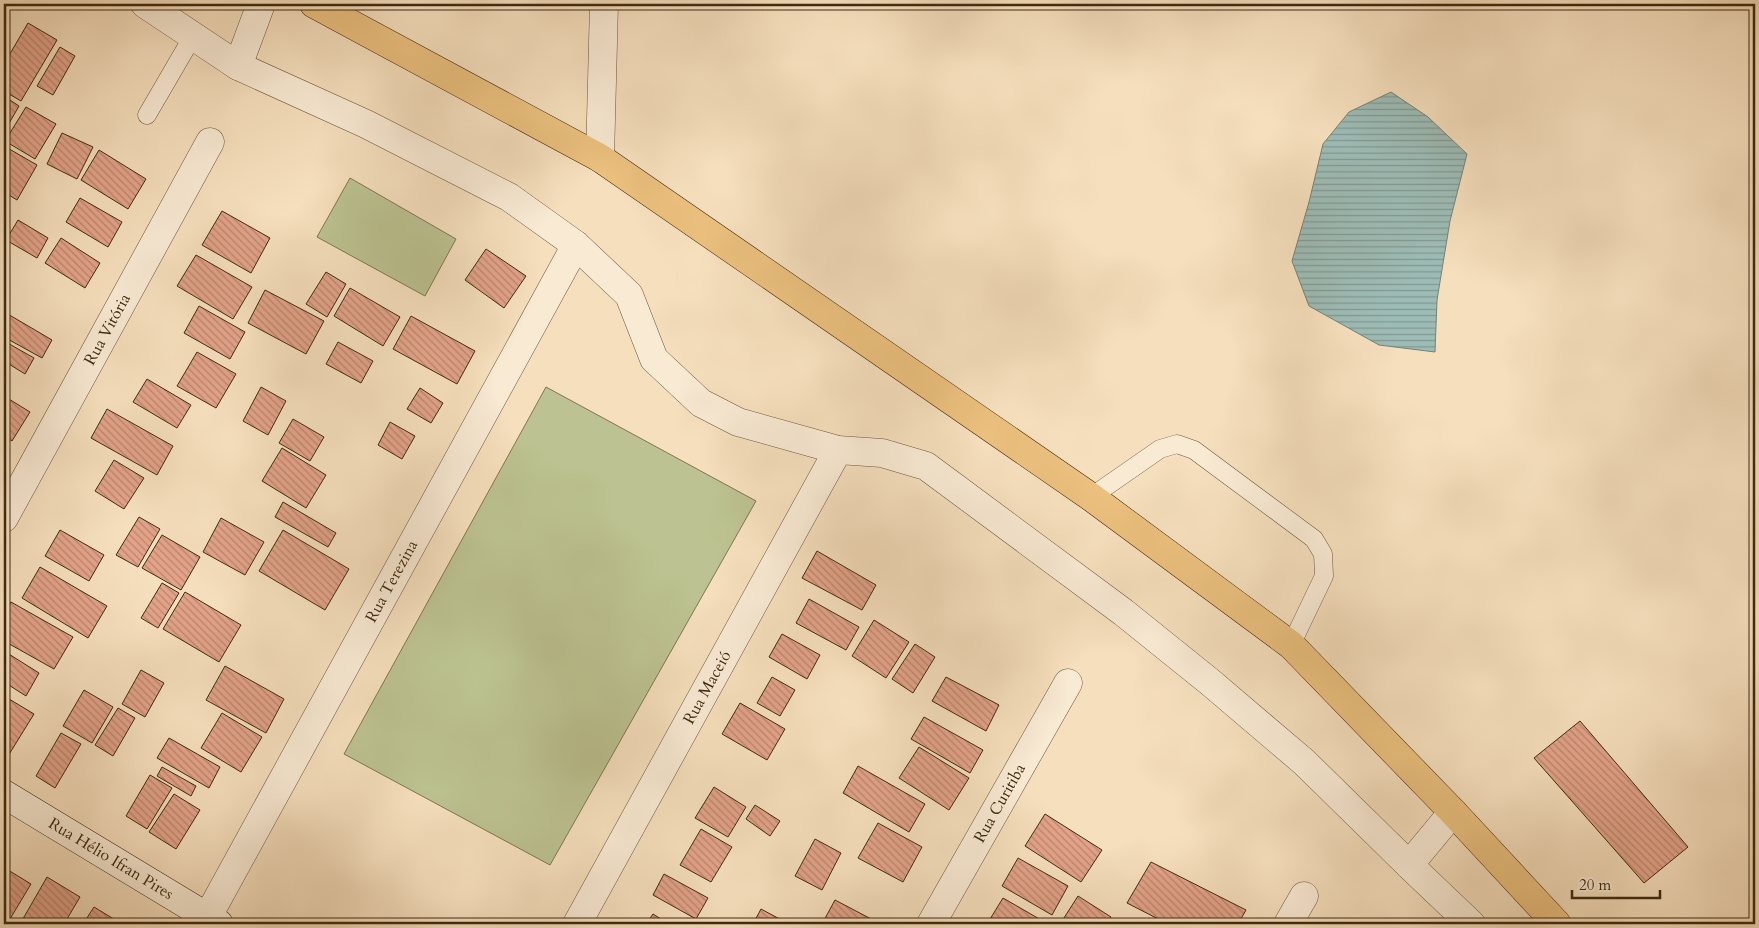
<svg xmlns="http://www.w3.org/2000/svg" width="1759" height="928" viewBox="0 0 1759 928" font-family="Cardo,serif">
  <defs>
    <pattern id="water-rules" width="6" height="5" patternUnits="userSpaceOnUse" patternTransform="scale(1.25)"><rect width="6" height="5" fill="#9dbcb6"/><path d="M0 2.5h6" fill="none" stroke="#819993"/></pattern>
    <pattern id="building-back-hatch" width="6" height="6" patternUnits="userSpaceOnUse" patternTransform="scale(1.25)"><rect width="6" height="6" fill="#e3a389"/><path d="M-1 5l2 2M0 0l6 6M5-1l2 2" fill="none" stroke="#b9856f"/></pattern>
  </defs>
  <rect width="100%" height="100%" fill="#f6dfbd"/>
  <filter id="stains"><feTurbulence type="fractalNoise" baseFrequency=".004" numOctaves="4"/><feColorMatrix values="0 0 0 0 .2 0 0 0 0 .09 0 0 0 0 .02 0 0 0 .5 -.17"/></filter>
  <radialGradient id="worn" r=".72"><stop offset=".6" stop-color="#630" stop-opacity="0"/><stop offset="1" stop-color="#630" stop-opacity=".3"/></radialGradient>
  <g fill="#bcc291" stroke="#7e7650">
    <polygon points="350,178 456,239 425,296 317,237"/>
    <polygon points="546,387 756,501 550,865 344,754"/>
  </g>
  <polygon fill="url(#water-rules)" stroke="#778274" points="1391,92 1428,117 1467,154 1450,221 1437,300 1435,352 1379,345 1309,306 1292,261 1309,202 1323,144 1349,112"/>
  <g fill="url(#building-back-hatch)" stroke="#3f2a10">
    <polygon points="28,23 57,40 21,101 4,91 4,64"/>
    <polygon points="60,47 75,56 53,95 37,86"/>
    <polygon points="4,96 19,106 4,132"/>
    <polygon points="26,107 56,124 35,159 5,141"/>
    <polygon points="62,133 93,147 77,179 47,164"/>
    <polygon points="4,146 37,165 17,200 4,192"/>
    <polygon points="99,150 146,179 128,209 81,180"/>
    <polygon points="80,198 122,222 108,247 66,222"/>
    <polygon points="222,211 270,238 251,273 202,245"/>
    <polygon points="18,220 48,238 37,258 6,240"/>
    <polygon points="61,238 100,263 85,288 45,263"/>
    <polygon points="486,249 526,276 504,308 465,280"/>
    <polygon points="196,255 252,287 233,319 177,286"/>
    <polygon points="326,272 346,284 327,317 306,304"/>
    <polygon points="350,288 400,317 383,346 334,316"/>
    <polygon points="265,290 324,321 306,354 248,323"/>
    <polygon points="199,306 245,332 230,359 184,333"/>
    <polygon points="6,313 52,340 42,358 4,337 4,317"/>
    <polygon points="411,316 475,351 457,384 393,349"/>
    <polygon points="4,341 34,358 25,374 4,361"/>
    <polygon points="338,342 373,361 361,383 326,364"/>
    <polygon points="197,352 236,374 216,408 177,386"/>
    <polygon points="147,379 191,405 177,428 133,402"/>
    <polygon points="261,387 286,401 268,435 243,421"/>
    <polygon points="420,388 443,403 431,423 407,409"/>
    <polygon points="4,396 30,412 12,441 4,436"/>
    <polygon points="107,409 173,446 157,475 91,438"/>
    <polygon points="293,419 324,437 310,461 279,443"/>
    <polygon points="390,422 415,436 402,459 378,445"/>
    <polygon points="282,448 326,475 306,508 262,481"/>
    <polygon points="114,460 144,478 124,509 95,491"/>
    <polygon points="283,502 336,533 328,547 275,517"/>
    <polygon points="139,517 160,529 138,567 116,555"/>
    <polygon points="221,518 264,542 245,575 203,552"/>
    <polygon points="60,530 104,555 89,581 45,556"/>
    <polygon points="283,530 349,569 325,610 259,571"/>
    <polygon points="162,535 200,557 181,590 142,568"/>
    <polygon points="817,551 876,585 862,610 802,578"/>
    <polygon points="40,567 107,606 88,638 22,598"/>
    <polygon points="162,583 179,593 158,628 141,618"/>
    <polygon points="185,592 241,625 219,662 163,629"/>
    <polygon points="809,599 859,627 846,650 796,623"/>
    <polygon points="11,602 73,637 54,669 4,641 4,614"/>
    <polygon points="874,620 909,642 886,678 852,656"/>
    <polygon points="782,634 820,655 807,679 769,657"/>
    <polygon points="915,644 935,657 913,693 892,679"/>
    <polygon points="4,651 39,673 26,696 4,682"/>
    <polygon points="225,666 284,699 266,733 206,700"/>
    <polygon points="141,670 164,683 145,717 122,704"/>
    <polygon points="772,677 795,690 780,716 757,703"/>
    <polygon points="946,677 999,705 986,731 932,701"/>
    <polygon points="84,690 113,707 92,743 63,726"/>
    <polygon points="4,696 34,714 8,756 4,753"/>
    <polygon points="740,703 785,729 767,760 722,734"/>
    <polygon points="118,708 135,718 113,756 95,745"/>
    <polygon points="222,713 262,737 241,772 201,748"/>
    <polygon points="924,717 983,750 970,773 911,739"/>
    <polygon points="1580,721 1688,847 1644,883 1534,758"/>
    <polygon points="61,733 81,744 55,788 36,776"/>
    <polygon points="169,738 220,767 209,788 157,758"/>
    <polygon points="919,747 969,778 949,810 899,778"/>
    <polygon points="858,766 925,804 909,832 843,793"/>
    <polygon points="162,767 196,786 191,796 157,776"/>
    <polygon points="150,775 172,788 147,829 126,816"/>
    <polygon points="714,787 746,807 728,837 695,818"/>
    <polygon points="174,794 200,810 176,849 149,832"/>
    <polygon points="755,805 780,821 770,836 746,819"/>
    <polygon points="1045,814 1102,850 1081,882 1025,846"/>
    <polygon points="878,823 922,847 903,882 858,858"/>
    <polygon points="701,829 732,847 711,882 680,865"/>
    <polygon points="815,839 841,853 822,890 795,876"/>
    <polygon points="1018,858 1068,886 1052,915 1002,886"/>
    <polygon points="1151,862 1246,910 1238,924 1168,924 1127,903"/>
    <polygon points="8,870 31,884 7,924 4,924 4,878"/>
    <polygon points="664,874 708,898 696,919 653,895"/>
    <polygon points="47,877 80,897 64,924 20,924"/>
    <polygon points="1078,896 1111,917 1106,924 1067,924 1062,921"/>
    <polygon points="1003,898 1048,924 987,924"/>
    <polygon points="835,900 875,921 873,924 822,924"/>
    <polygon points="94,907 117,921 115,924 83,924"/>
    <polygon points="761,909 789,924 753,924"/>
    <polygon points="653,914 669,924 646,924"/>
  </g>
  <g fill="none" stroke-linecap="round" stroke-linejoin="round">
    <g stroke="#6d573b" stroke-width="19">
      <g id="lane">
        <polyline points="147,115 193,36"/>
        <polyline points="1091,497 1160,449 1177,444 1194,450 1314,539 1323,554 1324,576 1291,645"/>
      </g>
    </g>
    <g stroke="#6d573b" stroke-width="29">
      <g id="street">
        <polyline points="145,4 238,66 366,124 509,197 576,245 629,295 654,359 701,403 738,422 838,450 882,453 926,466 1123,612 1210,682 1304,762 1409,865"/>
        <polyline points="238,66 261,4"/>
        <polyline points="600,158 604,4"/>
        <path id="s1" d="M4 518 210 142"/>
        <polyline points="1453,812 1409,865 1471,924"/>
        <path id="s2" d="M207 918 576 245"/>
        <path id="s3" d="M577 924 838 450"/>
        <path id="s4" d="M931 924 1068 683"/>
        <polyline points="1288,924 1304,896"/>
      </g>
    </g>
    <g stroke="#3f2a10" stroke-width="29">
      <g id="secondary">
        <path id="s5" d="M4 794 219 924"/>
      </g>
    </g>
    <g stroke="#3f2a10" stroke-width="29">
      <polyline id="primary" points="314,4 600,158 1091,497 1291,645 1453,812 1557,924"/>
    </g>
    <use href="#lane" stroke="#f9ead4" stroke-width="18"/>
    <use href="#street" stroke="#f9ead4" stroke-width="28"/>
    <use href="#secondary" stroke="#f9ead4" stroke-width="28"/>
    <use href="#primary" stroke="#ebc07e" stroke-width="28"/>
  </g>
  <g text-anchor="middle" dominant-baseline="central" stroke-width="4" stroke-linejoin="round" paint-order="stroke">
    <g font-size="16" fill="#3f2a10" stroke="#f9ead4">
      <text stroke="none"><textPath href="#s1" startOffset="215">Rua Vitória</textPath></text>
      <text stroke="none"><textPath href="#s2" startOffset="384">Rua Terezina</textPath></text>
      <text stroke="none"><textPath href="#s3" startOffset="270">Rua Maceió</textPath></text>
      <text stroke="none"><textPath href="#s4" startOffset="139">Rua Curitiba</textPath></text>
      <text stroke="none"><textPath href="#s5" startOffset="125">Rua Hélio Ifran Pires</textPath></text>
    </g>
  </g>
  <rect width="1759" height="928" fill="none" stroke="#f6dfbd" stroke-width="20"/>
  <rect x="5" y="5" width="1749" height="918" fill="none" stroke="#3f2a10" stroke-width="2.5"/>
  <rect x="10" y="10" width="1739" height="908" fill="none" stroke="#3f2a10"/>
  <path d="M1572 890v8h88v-8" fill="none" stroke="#3f2a10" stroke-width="2.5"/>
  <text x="1579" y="890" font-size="15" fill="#3f2a10" stroke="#f9ead4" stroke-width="4" paint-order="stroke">20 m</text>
  <rect width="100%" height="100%" filter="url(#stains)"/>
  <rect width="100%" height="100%" fill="url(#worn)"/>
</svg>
